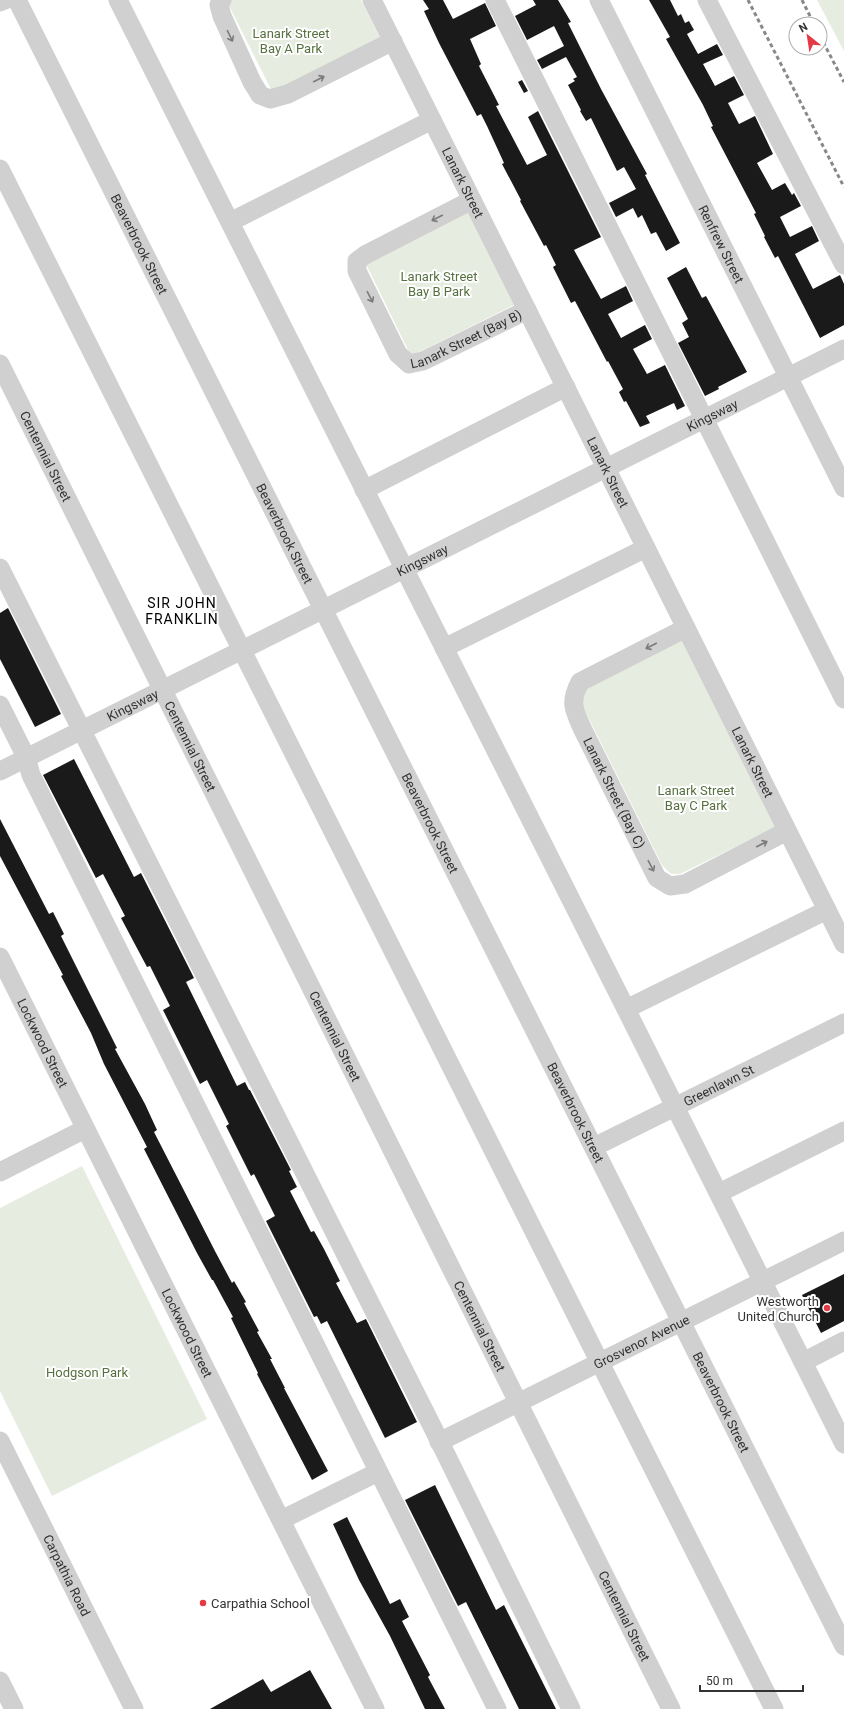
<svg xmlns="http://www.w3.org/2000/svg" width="844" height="1709" viewBox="0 0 844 1709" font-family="Roboto,sans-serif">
  <rect width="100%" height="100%" fill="#fff"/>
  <g fill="#e6ecdf">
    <polygon points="226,0 361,0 381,40 273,93"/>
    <polygon points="817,0 844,0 844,51"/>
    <polygon points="467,211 514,305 411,356 365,262"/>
    <polygon points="681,637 778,826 680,874 671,874 662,865 582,705 586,689"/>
    <polygon points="82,1166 207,1419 52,1496 0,1391 0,1208"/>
  </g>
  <g fill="#1a1a1a">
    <polygon points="423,0 443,0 453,19 485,3 496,26 470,39 481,64 479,66 499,105 496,106 527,165 547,155 528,117 538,111 601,237 574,250 601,299 626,286 633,301 608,314 621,338 645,325 652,339 633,349 647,374 665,365 685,406 677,410 674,403 646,416 650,423 640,427 626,401 624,402 619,392 623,389 608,361 607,362 575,301 571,303 553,267 556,265 546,245 544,246 520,201 521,200 502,164 504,163 487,126 481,114 477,116 439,43 424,11 429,9"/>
    <polygon points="533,0 558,0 571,22 568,23 601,89 647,174 645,175 680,243 666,251 656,232 651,234 642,215 638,218 633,208 616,217 609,203 636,189 624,167 617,171 591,118 586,121 580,111 581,110 568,85 575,81 573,79 577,77 566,57 542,69 537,60 564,46 554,26 527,40 515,16 536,5"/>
    <polygon points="649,0 670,0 678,16 681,14 685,23 689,21 694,30 687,34 698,54 717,44 723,55 703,64 715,86 734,76 744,95 728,103 739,124 755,116 773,154 757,163 772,190 785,183 792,195 794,193 801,206 780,217 790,237 812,226 819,241 795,254 813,289 840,275 844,284 844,325 820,338 778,256 775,258 764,237 765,236 754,214 756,213 711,127 713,126 703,105 666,39 670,37"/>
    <polygon points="522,80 528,91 524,93 518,82"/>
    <polygon points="686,267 702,298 706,296 747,372 718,387 719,389 705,396 678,343 689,337 682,323 688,319 667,278"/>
    <polygon points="8,608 61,714 35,727 0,659 0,613"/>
    <polygon points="74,759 134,877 141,873 190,970 194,978 186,982 237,1086 245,1082 249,1090 250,1090 291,1170 289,1171 297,1187 290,1191 311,1232 314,1231 324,1249 340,1281 336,1283 357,1323 366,1319 417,1422 385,1438 327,1321 321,1324 317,1316 314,1317 266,1221 275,1216 254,1174 251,1176 226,1126 229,1124 207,1080 200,1084 163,1010 170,1006 150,966 147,967 121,918 125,916 103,874 96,878 43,775"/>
    <polygon points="0,819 49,914 53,912 64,934 61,936 117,1048 115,1049 145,1104 157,1130 154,1132 216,1253 232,1283 234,1281 246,1302 244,1303 259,1331 257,1332 272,1359 270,1359 285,1388 284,1388 328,1471 312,1480 257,1374 258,1373 231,1318 233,1317 213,1280 212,1280 197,1253 144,1149 147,1147 104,1064 91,1033 61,976 63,975 0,856"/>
    <polygon points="844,1274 844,1321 821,1333 802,1295"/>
    <polygon points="435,1485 496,1610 504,1605 556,1709 519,1709 466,1602 458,1606 405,1500"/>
    <polygon points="347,1517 390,1604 400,1599 409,1617 402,1621 430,1675 428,1677 445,1709 425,1709 390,1636 359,1580 333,1524"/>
    <polygon points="310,1670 332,1709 210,1709 263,1679 271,1692"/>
  </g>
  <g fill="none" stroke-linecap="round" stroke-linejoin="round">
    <g stroke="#d0d0d0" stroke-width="19">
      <path id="s1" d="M17 0 844 1646"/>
      <polyline points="118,0 626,1009 827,910"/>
      <polyline points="222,0 219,5 222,16 252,82 260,95 270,99 288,94 393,41"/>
      <path id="s2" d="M372 0 844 944"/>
      <polyline points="495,0 844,699"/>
      <path id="s3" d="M599 0 844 488"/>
      <polyline points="707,0 844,265"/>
      <polyline points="0,2 5,0"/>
      <polyline points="0,169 774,1709"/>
      <path id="s4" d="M472 200 365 255 357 261V271L398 354 409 364 423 361 527 310"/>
      <polyline points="230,222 432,120"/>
      <path id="s5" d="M0 364 671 1709"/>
      <polyline points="364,490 566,387"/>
      <polyline points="0,568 433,1428 571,1709"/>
      <path id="s6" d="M686 628 580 682C569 703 574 710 583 730L657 878 670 886 685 884 787 831"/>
      <polyline points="444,648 646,548"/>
      <polyline points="0,705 26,757 31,775 497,1709"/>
      <path id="s7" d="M0 771 844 349"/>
      <path id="s8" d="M0 957 375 1709"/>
      <polyline points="626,1009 844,1444"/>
      <path id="s9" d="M594 1147 844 1023"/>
      <polyline points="0,1172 85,1129"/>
      <polyline points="719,1193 844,1131"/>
      <polyline points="803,1362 844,1341"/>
      <path id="s10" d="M0 1441 134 1709"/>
      <path id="s11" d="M439 1442 844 1241"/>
      <polyline points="281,1520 378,1472"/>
      <polyline points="0,1681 14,1709"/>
    </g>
    <g stroke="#888" stroke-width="3" stroke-dasharray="4 3" stroke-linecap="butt">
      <polyline points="748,0 844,187"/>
      <polyline points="802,0 814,24"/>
      <polyline points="820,36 844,82"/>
    </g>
  </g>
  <defs><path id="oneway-shaft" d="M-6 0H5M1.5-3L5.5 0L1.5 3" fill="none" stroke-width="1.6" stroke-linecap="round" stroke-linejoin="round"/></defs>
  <g stroke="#7a7a7a">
    <use href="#oneway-shaft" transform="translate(230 36) rotate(64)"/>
    <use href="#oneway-shaft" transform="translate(319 79) rotate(-27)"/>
    <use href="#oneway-shaft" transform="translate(437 218) rotate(153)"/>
    <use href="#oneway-shaft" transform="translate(370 297) rotate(63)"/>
    <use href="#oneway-shaft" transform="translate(651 646) rotate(153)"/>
    <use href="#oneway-shaft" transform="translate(762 844) rotate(-27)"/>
    <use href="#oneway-shaft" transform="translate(651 866) rotate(62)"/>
  </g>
  <g fill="#e63946" stroke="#fff" stroke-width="1.5">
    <circle cx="827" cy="1308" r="4"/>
    <circle cx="203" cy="1603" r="4"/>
  </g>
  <g text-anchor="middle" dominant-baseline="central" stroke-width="4" stroke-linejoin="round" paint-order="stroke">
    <g font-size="13" fill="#56703f" stroke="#fff">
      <text x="291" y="33">Lanark Street<tspan x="291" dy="15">Bay A Park</tspan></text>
      <text x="439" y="276">Lanark Street<tspan x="439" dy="15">Bay B Park</tspan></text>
      <text x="696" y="790">Lanark Street<tspan x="696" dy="15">Bay C Park</tspan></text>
      <text x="87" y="1372">Hodgson Park</text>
    </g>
    <g font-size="13" fill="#333" stroke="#fff">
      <text stroke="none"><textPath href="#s2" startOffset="204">Lanark Street</textPath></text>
      <text stroke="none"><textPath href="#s1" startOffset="273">Beaverbrook Street</textPath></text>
      <text stroke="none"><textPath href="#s3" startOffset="273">Renfrew Street</textPath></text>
      <text stroke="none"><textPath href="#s4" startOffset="310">Lanark Street (Bay B)</textPath></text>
      <text stroke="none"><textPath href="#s7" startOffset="796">Kingsway</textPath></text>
      <text stroke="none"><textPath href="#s5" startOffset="103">Centennial Street</textPath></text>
      <text stroke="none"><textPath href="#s2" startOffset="528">Lanark Street</textPath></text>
      <text stroke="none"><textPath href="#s1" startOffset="597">Beaverbrook Street</textPath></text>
      <text stroke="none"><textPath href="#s7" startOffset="472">Kingsway</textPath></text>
      <text stroke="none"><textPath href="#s7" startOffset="148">Kingsway</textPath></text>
      <text stroke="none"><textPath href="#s5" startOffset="427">Centennial Street</textPath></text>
      <text stroke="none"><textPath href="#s2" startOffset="852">Lanark Street</textPath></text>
      <text stroke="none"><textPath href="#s6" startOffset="240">Lanark Street (Bay C)</textPath></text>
      <text stroke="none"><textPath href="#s1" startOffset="921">Beaverbrook Street</textPath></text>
      <text stroke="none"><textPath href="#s5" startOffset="751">Centennial Street</textPath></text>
      <text stroke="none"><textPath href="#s8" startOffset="96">Lockwood Street</textPath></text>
      <text stroke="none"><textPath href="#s9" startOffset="139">Greenlawn St</textPath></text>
      <text stroke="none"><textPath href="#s1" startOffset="1245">Beaverbrook Street</textPath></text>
      <text stroke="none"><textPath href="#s5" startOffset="1075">Centennial Street</textPath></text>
      <text stroke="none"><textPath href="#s8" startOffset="420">Lockwood Street</textPath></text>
      <text stroke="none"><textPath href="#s11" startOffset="226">Grosvenor Avenue</textPath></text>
      <text stroke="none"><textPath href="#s1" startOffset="1569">Beaverbrook Street</textPath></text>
      <text stroke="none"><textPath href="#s10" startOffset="150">Carpathia Road</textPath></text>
      <text stroke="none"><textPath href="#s5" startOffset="1399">Centennial Street</textPath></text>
    </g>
    <g font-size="13" fill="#333" stroke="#fff" text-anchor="end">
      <text x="819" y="1301">Westworth<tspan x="819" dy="15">United Church</tspan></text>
      <text x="211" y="1603" text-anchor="start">Carpathia School</text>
    </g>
    <g font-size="14" letter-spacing="1" fill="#000" stroke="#fff">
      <text x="182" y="603">SIR JOHN<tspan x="182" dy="16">FRANKLIN</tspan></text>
    </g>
  </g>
  <g transform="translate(808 36) rotate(330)"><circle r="19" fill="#ffffff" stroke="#adadad"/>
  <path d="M0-3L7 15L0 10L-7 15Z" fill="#e63946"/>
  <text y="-6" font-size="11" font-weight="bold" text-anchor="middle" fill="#333333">N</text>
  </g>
  <path d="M700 1685v6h103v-6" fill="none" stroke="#333333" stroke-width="2"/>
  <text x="706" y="1685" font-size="12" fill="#333333" stroke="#ffffff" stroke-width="3" paint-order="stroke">50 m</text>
</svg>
